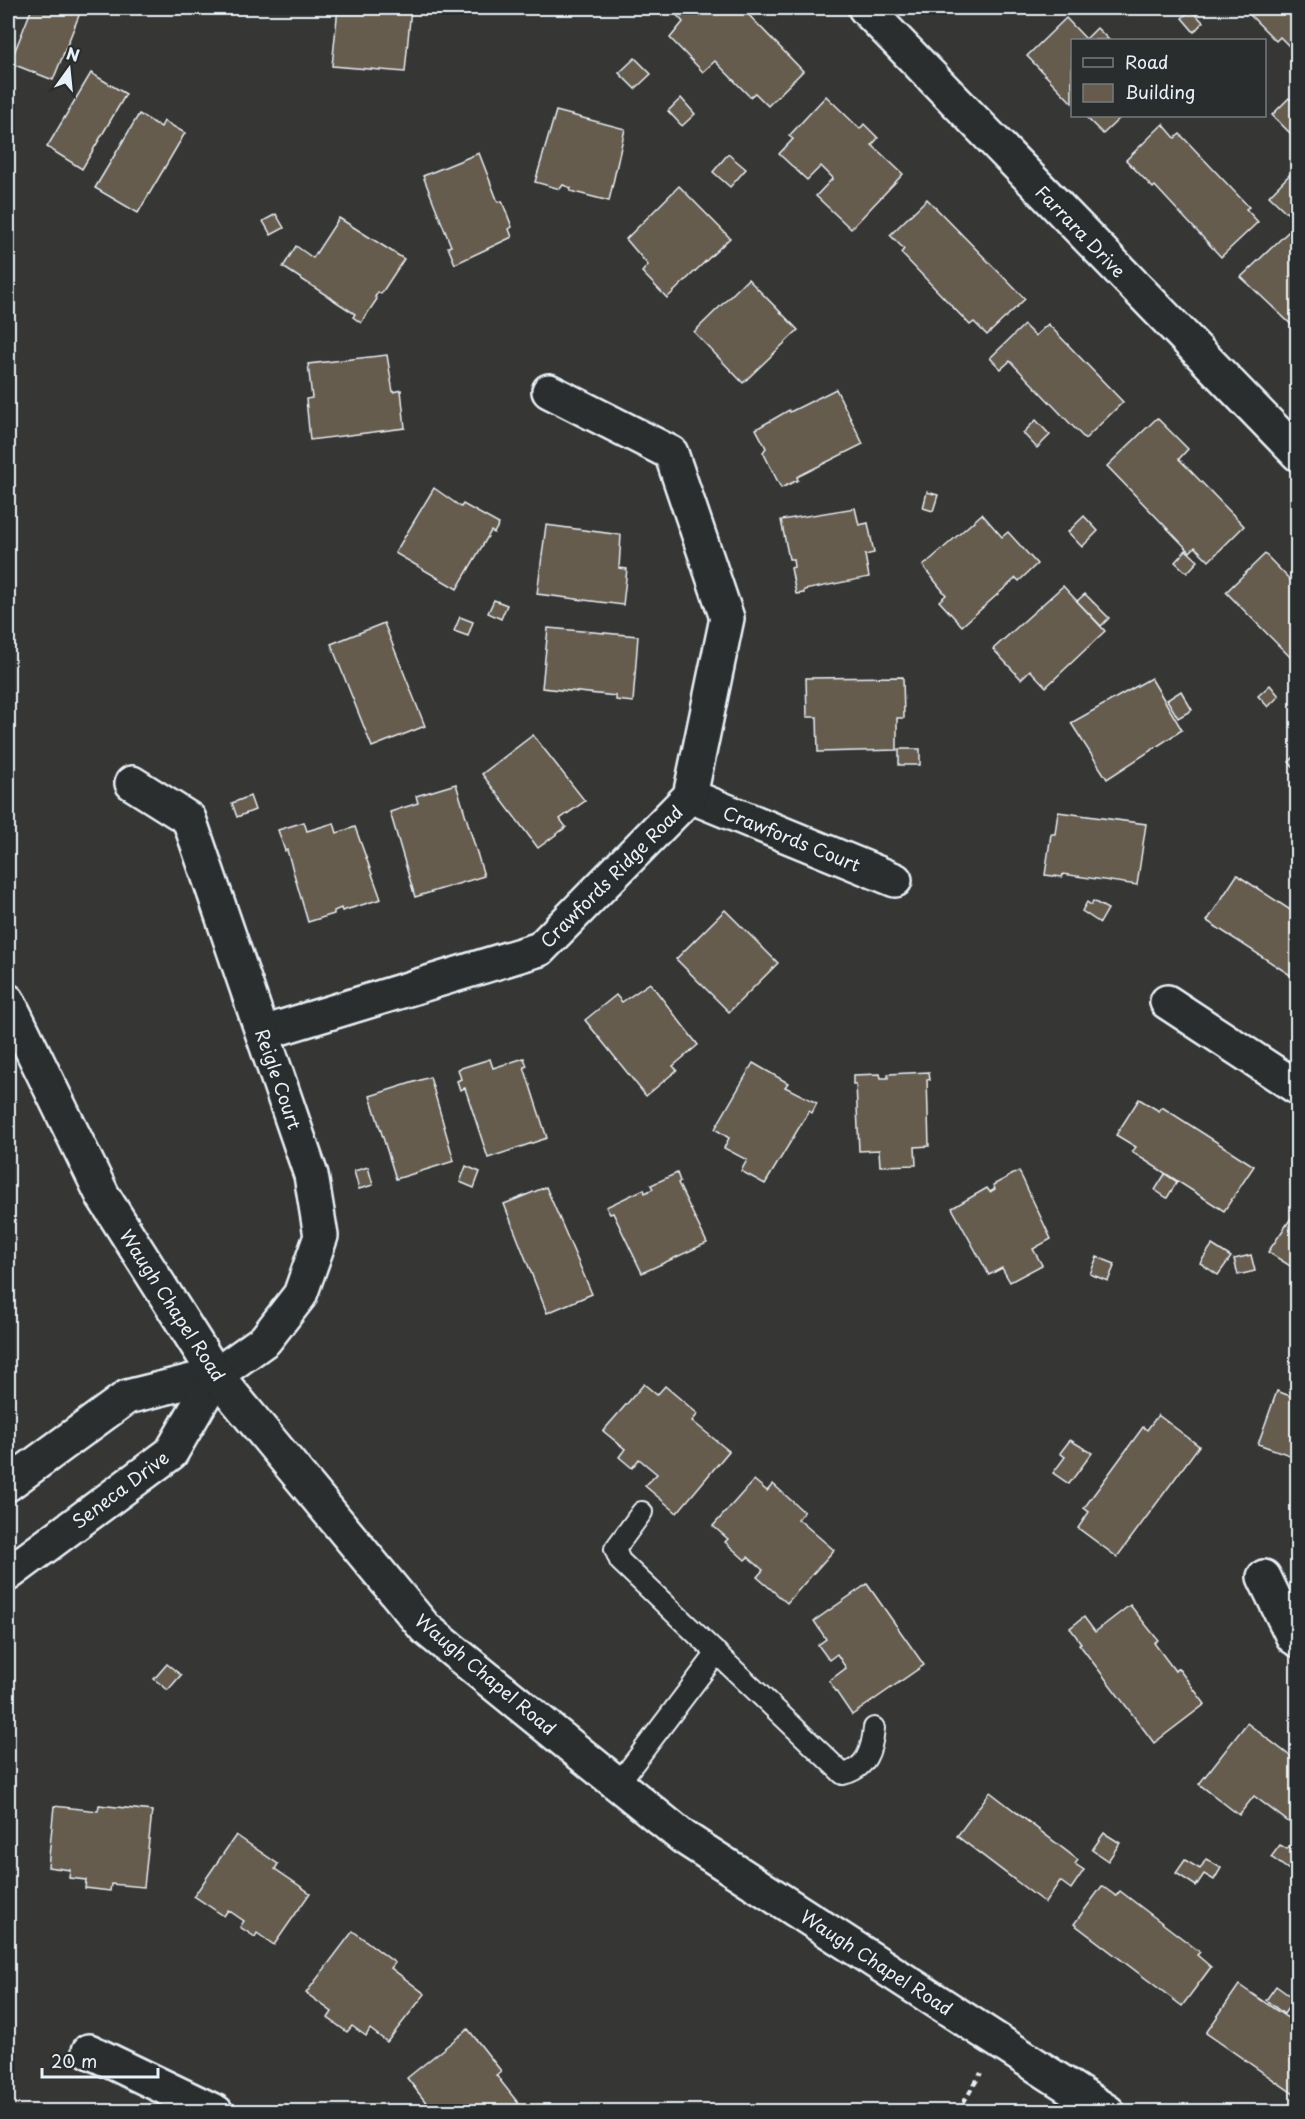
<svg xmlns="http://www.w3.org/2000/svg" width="1305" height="2119" viewBox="0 0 1305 2119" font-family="'Playpen Sans',sans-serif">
  <rect width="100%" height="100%" fill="#363634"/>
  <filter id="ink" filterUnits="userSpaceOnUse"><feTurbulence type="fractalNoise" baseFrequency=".0167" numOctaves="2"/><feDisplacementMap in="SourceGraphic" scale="12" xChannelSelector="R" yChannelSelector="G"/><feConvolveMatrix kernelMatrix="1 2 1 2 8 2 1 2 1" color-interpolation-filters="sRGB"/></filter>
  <g filter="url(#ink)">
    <g fill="#665b4d" stroke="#e8f1f8" stroke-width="1.5">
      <polygon points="32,8 82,8 53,80 10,63"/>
      <polygon points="338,8 411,8 405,72 332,66"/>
      <polygon points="675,8 742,8 803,71 768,106 755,93 750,97 715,61 703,72 670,38 683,22 672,10"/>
      <polygon points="1243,8 1298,8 1298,55 1280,37 1276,41"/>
      <polygon points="1191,10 1203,22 1194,32 1182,18"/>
      <polygon points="1066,18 1086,39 1097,28 1109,40 1072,40 1072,103 1027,56"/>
      <polygon points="635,58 651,74 635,89 619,73"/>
      <polygon points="91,73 126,94 82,169 47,147"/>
      <polygon points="826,96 860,129 864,124 878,138 872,145 903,174 851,229 816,196 833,178 821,166 807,180 779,154 793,139 789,136"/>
      <polygon points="681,98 695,114 682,126 668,111"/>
      <polygon points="1289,98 1298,106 1298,126 1290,133 1272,115"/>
      <polygon points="556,111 625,129 609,201 570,191 571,188 563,185 560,189 535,182"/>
      <polygon points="139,114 161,127 164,121 185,133 138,213 95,188"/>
      <polygon points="1085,116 1122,116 1103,134"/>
      <polygon points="1163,124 1175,138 1180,134 1249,207 1246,209 1258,222 1221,257 1155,186 1153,188 1126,160"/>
      <polygon points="479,153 498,202 502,201 512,227 509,229 512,237 455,264 448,247 451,246 423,176"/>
      <polygon points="728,154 746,169 730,187 713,172"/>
      <polygon points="1294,170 1298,174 1298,202 1287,213 1269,196"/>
      <polygon points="679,186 730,238 667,298 642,272 648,265 626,239"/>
      <polygon points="927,199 1025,299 987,335 974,322 970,325 901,253 904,249 890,235"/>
      <polygon points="276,214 284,228 271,235 263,221"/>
      <polygon points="339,218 404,259 381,294 378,292 375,297 377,299 361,323 353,317 355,314 283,267 296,246 313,258"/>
      <polygon points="1288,232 1298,242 1298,331 1241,277"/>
      <polygon points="748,279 798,330 743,383 694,332"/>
      <polygon points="1048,324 1123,402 1085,439 1010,361 1001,369 990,358 1024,325 1035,336"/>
      <polygon points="387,355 393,392 401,390 405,428 310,440 306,399 312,398 308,364"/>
      <polygon points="836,389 863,444 797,477 798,480 781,488 763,452 766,448 756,429 789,410 790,412"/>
      <polygon points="1157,418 1188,449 1179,459 1244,526 1209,561 1195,547 1190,552 1107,466"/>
      <polygon points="1036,420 1050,435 1037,448 1023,433"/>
      <polygon points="434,488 461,507 463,504 499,524 494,533 491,531 457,589 395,553"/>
      <polygon points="927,492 938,495 933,511 923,508"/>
      <polygon points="855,508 859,525 868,523 874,553 865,555 869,577 804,590 804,593 796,594 791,568 794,567 793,559 789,559 781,520"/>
      <polygon points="982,514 1002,537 1008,532 1037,564 1019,581 1016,578 962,626 939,601 946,595 923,566"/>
      <polygon points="1084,516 1098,531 1082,547 1068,532"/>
      <polygon points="546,525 621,535 619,568 627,569 623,605 537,594"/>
      <polygon points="1186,550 1198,561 1187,573 1175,562"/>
      <polygon points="1265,554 1298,588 1298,665 1226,592"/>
      <polygon points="1063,586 1105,631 1046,687 1030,670 1021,679 993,649"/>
      <polygon points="1085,594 1109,618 1101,626 1077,601"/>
      <polygon points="494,600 507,605 501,619 488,613"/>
      <polygon points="460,617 473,622 468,636 454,631"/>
      <polygon points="384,623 425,726 372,747 331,644"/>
      <polygon points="548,628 638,636 633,702 616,700 616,696 542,688"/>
      <polygon points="903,677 904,718 897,718 897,750 818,752 817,717 807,717 806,678"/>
      <polygon points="1151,678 1182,730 1107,779 1071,723"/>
      <polygon points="1270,685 1279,696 1268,707 1258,696"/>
      <polygon points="1181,691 1192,710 1178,718 1167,700"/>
      <polygon points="533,735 585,801 560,819 566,827 538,848 482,774"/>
      <rect x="899" y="749" width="21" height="16"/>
      <polygon points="1298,753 1298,771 1289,762"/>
      <polygon points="456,784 484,876 415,897 390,812 418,803 416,796"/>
      <polygon points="250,796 255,810 237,817 232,803"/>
      <polygon points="1058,812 1146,824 1137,885 1063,874 1062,877 1045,875 1051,834 1055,834"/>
      <polygon points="304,822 307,831 334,823 337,833 355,827 381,899 342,911 341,908 334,911 334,914 308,922 287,850 285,851 278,830"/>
      <polygon points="1237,875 1298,915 1298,980 1207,921"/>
      <polygon points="1093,901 1108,909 1100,923 1082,911 1087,902 1091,905"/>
      <polygon points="725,910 778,963 729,1012 676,959"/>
      <polygon points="650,983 698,1045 673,1066 677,1070 646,1096 585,1020 616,995 622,1002"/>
      <polygon points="524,1058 527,1066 524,1067 547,1138 488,1158 465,1088 460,1090 457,1081 461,1079 458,1069 490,1059 493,1068"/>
      <polygon points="753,1063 788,1083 785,1087 817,1103 812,1113 809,1111 765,1184 741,1171 747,1160 724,1148 729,1138 715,1129"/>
      <polygon points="929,1072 930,1080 927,1079 929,1146 915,1147 916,1165 880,1166 879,1150 859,1151 856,1084 853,1084 853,1075 880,1074 881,1078 888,1078 888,1074"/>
      <polygon points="430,1077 454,1161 396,1179 370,1096"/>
      <polygon points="1139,1099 1159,1111 1162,1107 1254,1166 1224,1211 1132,1152 1136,1147 1116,1135"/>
      <polygon points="466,1166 480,1172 474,1188 460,1182"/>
      <polygon points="368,1167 373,1185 359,1189 354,1171"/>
      <polygon points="1019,1171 1051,1239 1033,1249 1042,1265 1010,1282 1002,1268 989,1275 952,1208 987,1188 990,1192 995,1189 993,1185"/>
      <polygon points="677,1173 680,1181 678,1183 707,1243 642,1273 613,1213 610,1214 606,1207 644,1189 645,1193 653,1189 651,1185"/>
      <polygon points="1165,1174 1177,1182 1167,1198 1155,1190"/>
      <polygon points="546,1187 592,1294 547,1313 504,1204"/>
      <polygon points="1298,1208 1298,1271 1268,1252"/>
      <polygon points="1212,1245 1231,1257 1218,1275 1200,1263"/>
      <polygon points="1251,1255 1255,1271 1238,1275 1234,1259"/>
      <polygon points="1097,1257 1115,1264 1108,1281 1090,1274"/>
      <polygon points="644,1384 657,1395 665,1386 698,1414 692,1421 729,1451 677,1513 645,1486 657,1474 639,1459 632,1468 619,1457 625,1449 603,1431"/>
      <polygon points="1277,1391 1298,1399 1298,1458 1258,1444"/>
      <polygon points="1158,1415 1199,1446 1117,1557 1078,1528 1089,1512 1084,1508 1092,1497 1143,1427 1147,1430"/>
      <polygon points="1070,1440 1092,1453 1069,1484 1053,1473 1065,1457 1060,1453"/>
      <polygon points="754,1480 767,1491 773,1484 804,1512 798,1519 834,1550 787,1603 757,1577 763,1570 748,1557 745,1560 725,1542 728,1539 713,1526"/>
      <polygon points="867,1584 924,1665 852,1715 829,1681 846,1668 837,1654 829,1660 818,1645 826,1639 814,1621"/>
      <polygon points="1130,1605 1158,1640 1154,1643 1175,1671 1178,1668 1205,1704 1154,1743 1079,1644 1081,1643 1070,1628 1084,1617 1095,1632"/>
      <polygon points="167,1664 181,1675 168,1690 154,1679"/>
      <polygon points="1247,1723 1298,1762 1298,1829 1254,1796 1239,1815 1199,1784"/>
      <polygon points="990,1792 1078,1860 1075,1864 1084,1870 1071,1889 1060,1881 1045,1903 957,1836"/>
      <polygon points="99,1805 152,1811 144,1887 111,1884 110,1891 85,1888 86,1880 69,1878 70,1870 48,1867 54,1806 98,1811"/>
      <polygon points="1104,1833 1120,1843 1108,1861 1092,1850"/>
      <polygon points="236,1835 278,1864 275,1869 310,1893 274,1945 257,1933 255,1937 240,1927 244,1921 228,1910 224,1916 194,1896"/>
      <polygon points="1294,1840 1298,1842 1298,1865 1292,1872 1271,1857 1280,1845 1287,1849"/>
      <polygon points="1206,1859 1221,1868 1214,1880 1204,1874 1196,1886 1176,1873 1185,1860 1200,1869"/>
      <polygon points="1102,1886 1116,1896 1120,1891 1200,1952 1197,1955 1211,1967 1182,2006 1074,1924"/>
      <polygon points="353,1931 395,1963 391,1968 425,1994 387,2042 370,2029 366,2036 352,2026 347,2032 328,2018 332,2012 306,1993"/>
      <polygon points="1239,1985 1298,2025 1298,2090 1294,2094 1206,2033"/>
      <polygon points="1276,1986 1294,1999 1284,2014 1266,2000"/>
      <polygon points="468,2029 501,2071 496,2075 522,2108 517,2112 437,2112 430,2103 428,2105 407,2078"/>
    </g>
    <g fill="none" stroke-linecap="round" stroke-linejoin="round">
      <g stroke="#e8f1f8" stroke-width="24">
        <g id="service">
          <path d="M642 1512 615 1549 620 1561 843 1774C866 1769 872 1750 874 1728"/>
          <polyline points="618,1784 717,1653"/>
        </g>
      </g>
      <g stroke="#e8f1f8" stroke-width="38">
        <g id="minor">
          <polyline points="865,8 1298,454"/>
          <polyline points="690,796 895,880"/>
          <polyline points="1167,1002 1298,1088"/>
          <polyline points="263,1033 540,949 690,796 727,618 671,453 549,391"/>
          <polyline points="8,1484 127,1397 216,1375 265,1340 300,1295 321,1236 311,1175 189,819 132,783"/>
          <polyline points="8,1574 171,1453 216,1375"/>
          <polyline points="1264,1577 1293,1637 1298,1640"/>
          <polyline points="89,2051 216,2112"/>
        </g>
      </g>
      <g stroke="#e8f1f8" stroke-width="38">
        <polyline id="secondary" points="8,1001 103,1196 216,1375 425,1628 683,1837 1108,2112"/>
      </g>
      <polyline stroke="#e8f1f8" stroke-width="4" stroke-dasharray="6 4.5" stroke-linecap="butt" points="958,2112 981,2073"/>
      <use href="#service" stroke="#2a2d2e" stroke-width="20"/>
      <use href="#minor" stroke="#2a2d2e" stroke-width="33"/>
      <use href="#secondary" stroke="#2a2d2e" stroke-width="33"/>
    </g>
  </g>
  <g text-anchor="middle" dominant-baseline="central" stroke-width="4.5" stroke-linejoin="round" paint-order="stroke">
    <g font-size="18" fill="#e8f1f8" stroke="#2a2d2e">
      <text transform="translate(1081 231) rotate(46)">Farrara Drive</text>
      <text transform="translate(792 838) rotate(22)">Crawfords Court</text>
      <text transform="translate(611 876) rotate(-45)">Crawfords Ridge Road</text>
      <text transform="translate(279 1079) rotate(71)">Reigle Court</text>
      <text transform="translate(173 1305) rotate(57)">Waugh Chapel Road</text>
      <text transform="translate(120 1489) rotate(-37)">Seneca Drive</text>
      <text transform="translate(486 1674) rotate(40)">Waugh Chapel Road</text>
      <text transform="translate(877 1962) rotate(33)">Waugh Chapel Road</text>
    </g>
  </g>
  <rect width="1305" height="2119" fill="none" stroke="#2a2d2e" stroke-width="30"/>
  <rect x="15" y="15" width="1275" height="2089" fill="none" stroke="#e8f1f8" stroke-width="2" filter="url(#ink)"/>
  <rect x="1071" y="39" width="195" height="78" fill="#2a2d2e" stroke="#767b7f" stroke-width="1.5"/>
  <rect x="1083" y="58" width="30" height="9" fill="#2a2d2e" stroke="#767b7f" stroke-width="1.5"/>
  <text x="1125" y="69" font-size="18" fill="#e8f1f8">Road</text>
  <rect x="1083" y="84" width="30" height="18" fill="#665b4d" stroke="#767b7f" stroke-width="1.5"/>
  <text x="1125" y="99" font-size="18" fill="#e8f1f8">Building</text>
  <g transform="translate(69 69) rotate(15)" stroke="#2a2d2e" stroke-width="4.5" paint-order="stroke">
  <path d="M0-4.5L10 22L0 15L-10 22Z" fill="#e8f1f8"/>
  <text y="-9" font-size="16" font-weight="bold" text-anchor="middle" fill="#e8f1f8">N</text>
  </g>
  <path d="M42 2068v9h116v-9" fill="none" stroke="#e8f1f8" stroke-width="3"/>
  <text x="51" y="2068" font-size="18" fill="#e8f1f8" stroke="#2a2d2e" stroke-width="4.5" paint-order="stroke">20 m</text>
</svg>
